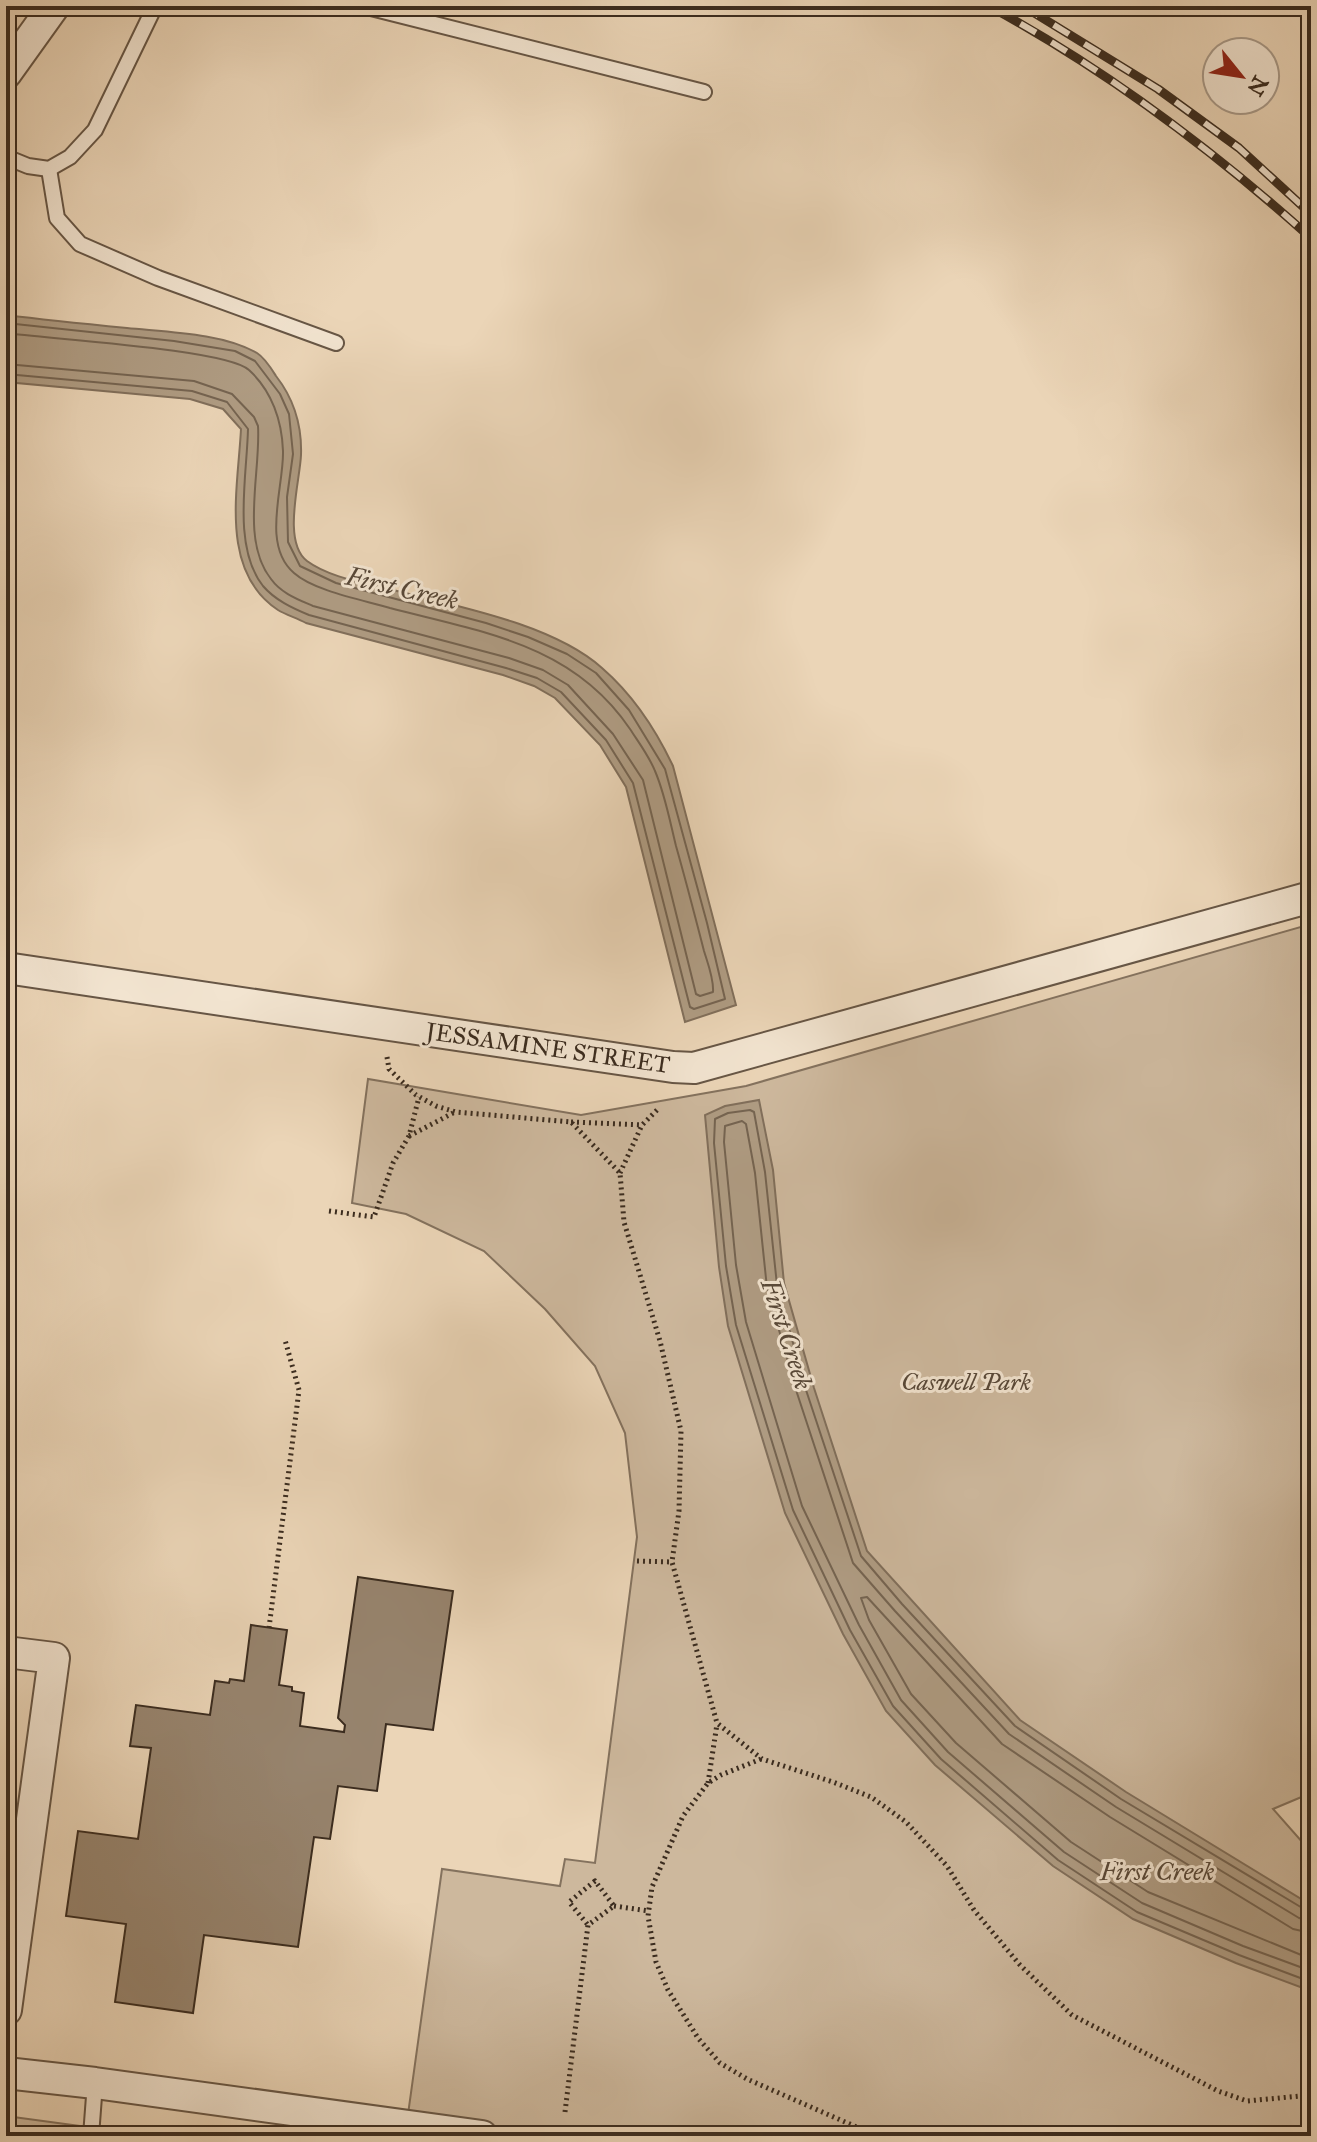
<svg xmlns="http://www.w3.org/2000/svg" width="1317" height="2142" viewBox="0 0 1317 2142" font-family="'IM FELL Great Primer',serif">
  <rect width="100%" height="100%" fill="#ebd5b7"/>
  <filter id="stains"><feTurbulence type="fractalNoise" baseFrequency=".0025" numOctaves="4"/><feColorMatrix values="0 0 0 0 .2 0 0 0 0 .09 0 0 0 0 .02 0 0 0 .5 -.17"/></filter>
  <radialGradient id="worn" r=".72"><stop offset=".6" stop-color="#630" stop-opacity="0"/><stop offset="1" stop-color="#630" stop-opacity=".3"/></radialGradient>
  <g fill="#cdb89d" stroke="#84725e" stroke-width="2">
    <polygon points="1311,924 1311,1793 1273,1809 1311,1852 1311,2136 405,2136 442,1869 560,1886 565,1859 595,1863 637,1537 625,1433 595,1366 545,1309 484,1251 406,1214 352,1203 368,1079 581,1115 746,1086"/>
    <polygon points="6,2116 154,2136 6,2136"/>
  </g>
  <g fill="#af9c83" stroke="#816f5b" stroke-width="2">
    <path d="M6 315C46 320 86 324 127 328 166 332 223 333 257 353 265 358 271 368 276 376 294 399 302 426 301 455 300 481 282 542 307 561 330 578 366 583 393 590 456 606 553 624 602 668 632 694 656 730 673 766L736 1005 685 1022 626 787 600 745 555 698 534 686 503 675 306 623C297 618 286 615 278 610 219 571 238 489 241 429L223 409 190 399 6 382Z"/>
    <polygon points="759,1100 773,1170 784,1283 814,1388 867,1551 1020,1720 1126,1792 1311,1905 1311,1991 1236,1963 1133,1919 1053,1866 935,1765 886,1711 843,1634 785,1513 728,1326 719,1267 705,1115 725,1106"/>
  </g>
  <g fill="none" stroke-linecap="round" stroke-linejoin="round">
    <g stroke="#756451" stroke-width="2">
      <path d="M6 323 174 341 235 351 255 361 280 394 289 414 293 454 287 497 288 542 300 566 336 583 486 623 528 637 567 654 596 673 629 710 665 769 707 923 725 999 694 1009 690 1007 633 783 606 740 561 692 537 678 506 668 309 615C292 608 275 600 263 586 232 547 247 476 248 429L227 402 192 391 6 374"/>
      <path d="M6 333C48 339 227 349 249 370 272 391 282 421 283 451 284 487 261 545 294 573 314 591 363 600 390 608 482 632 573 644 630 729 639 743 649 756 655 771 665 794 670 822 676 846 686 881 695 916 704 951 708 964 714 979 713 992L700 996 696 994 643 780 613 734 568 685 543 670 509 658 313 606C297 599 281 593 271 579 240 540 261 472 258 426L254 417 232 394 194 381 6 364"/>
      <polyline points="1311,1911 1304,1909 1121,1799 1015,1726 902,1604 861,1556 806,1390 777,1285 765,1172 754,1112 750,1110 728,1113 715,1119 714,1143 726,1266 736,1325 793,1510 850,1630 893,1706 941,1759 1058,1860 1137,1912 1239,1955 1311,1982"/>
      <polyline points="1311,1921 1299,1918 1116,1807 1009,1734 895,1611 853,1563 797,1393 767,1288 755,1173 746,1124 742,1121 725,1126 724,1142 736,1265 746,1322 802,1506 859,1625 901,1700 948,1752 1064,1852 1142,1903 1243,1946 1311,1971"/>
      <polyline points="1311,1933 1293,1929 1110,1817 1002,1744 867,1597 861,1598 869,1620 911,1694 956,1743 1071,1842 1148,1892 1311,1959"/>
    </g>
  </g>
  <polygon fill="#97846e" stroke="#3b2c1f" stroke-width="2" points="358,1577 453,1591 433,1730 386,1724 377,1791 338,1786 330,1839 314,1837 298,1947 204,1935 193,2013 115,2002 126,1924 66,1916 78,1831 138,1839 151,1748 130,1746 136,1705 210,1715 215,1681 229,1683 230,1679 244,1681 251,1625 287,1630 279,1685 292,1687 292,1691 304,1693 300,1726 344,1732 345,1725 338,1718"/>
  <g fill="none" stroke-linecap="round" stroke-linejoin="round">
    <g stroke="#675645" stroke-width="18">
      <g id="service">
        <polyline points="363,6 704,92"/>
        <polyline points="6,157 28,166 49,169 70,157 95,130 155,6"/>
        <polyline points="49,169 57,218 80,244 158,278 336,343"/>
        <polyline points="91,2136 95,2083"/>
      </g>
    </g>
    <g stroke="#675645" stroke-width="34">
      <g id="minor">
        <polyline points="6,73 54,6"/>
        <polyline points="6,968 673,1067 694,1068 1311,897"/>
        <polyline points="6,1652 54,1658 6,2010"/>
        <polyline points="6,2073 95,2083 482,2136"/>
      </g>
    </g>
    <g stroke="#3b2c1f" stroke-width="5" stroke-dasharray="2 4" stroke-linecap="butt">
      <polyline points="387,1057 389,1069 416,1095 436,1106 456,1112 571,1122 620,1173 624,1222 660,1341 681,1431 679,1511 672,1562 717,1723 762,1759 833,1782 871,1797 906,1822 947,1866 974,1910 1020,1965 1072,2015 1218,2091 1247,2101 1311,2095"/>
      <polyline points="571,1122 642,1125"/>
      <polyline points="409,1136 455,1112"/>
      <polyline points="620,1173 642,1125 659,1108"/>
      <polyline points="329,1211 374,1217 393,1163 409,1136 419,1097"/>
      <polyline points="637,1561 672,1562"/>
      <polyline points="269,1628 299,1390 285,1340"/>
      <polyline points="761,1759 721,1775 708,1783 683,1816 652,1887 648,1916 656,1962 668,1990 698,2038 720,2063 747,2079 877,2136"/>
      <polyline points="708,1783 717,1724"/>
      <polyline points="614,1906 649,1911"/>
      <polyline points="565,2112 588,1925 614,1906 595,1881 569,1902 588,1925"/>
    </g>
    <use href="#service" stroke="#f2e4d0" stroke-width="14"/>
    <use href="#minor" stroke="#f2e4d0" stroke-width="30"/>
    <g stroke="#3b2c1f" stroke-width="9">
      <g id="rail">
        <path d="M989 6C1105 69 1213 150 1311 238"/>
        <polyline points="1023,6 1158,89 1239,148 1311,214"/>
      </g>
    </g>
    <use href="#rail" stroke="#f2e4d0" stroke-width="6" stroke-dasharray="18" stroke-linecap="butt"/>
  </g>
  <g text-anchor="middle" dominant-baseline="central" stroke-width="6" stroke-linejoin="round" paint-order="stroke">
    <g font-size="24" fill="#3b2c1f" stroke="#f2e4d0">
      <text transform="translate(548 1048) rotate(8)">JESSAMINE STREET</text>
    </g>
    <g font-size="24" font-style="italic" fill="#584838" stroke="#f2e4d0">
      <text x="966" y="1382">Caswell Park</text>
    </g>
    <g font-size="26" font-style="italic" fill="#584838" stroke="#f2e4d0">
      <text transform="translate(402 588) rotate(13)">First Creek</text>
      <text transform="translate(787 1334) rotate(72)">First Creek</text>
      <text x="1157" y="1871">First Creek</text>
    </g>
  </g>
  <rect width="1317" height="2142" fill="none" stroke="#ebd5b7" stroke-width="32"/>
  <rect x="8" y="8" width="1301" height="2126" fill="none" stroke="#3b2c1f" stroke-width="4"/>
  <rect x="16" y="16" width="1285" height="2110" fill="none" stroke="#3b2c1f" stroke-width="2"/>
  <g transform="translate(1241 76) rotate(120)"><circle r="38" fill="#f2e4d0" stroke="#a99a89" stroke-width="2"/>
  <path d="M0-6L14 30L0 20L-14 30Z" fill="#8f2418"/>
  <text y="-12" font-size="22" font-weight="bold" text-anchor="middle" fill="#3b2c1f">N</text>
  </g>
  <rect width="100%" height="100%" filter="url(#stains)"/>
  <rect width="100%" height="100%" fill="url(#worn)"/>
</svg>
